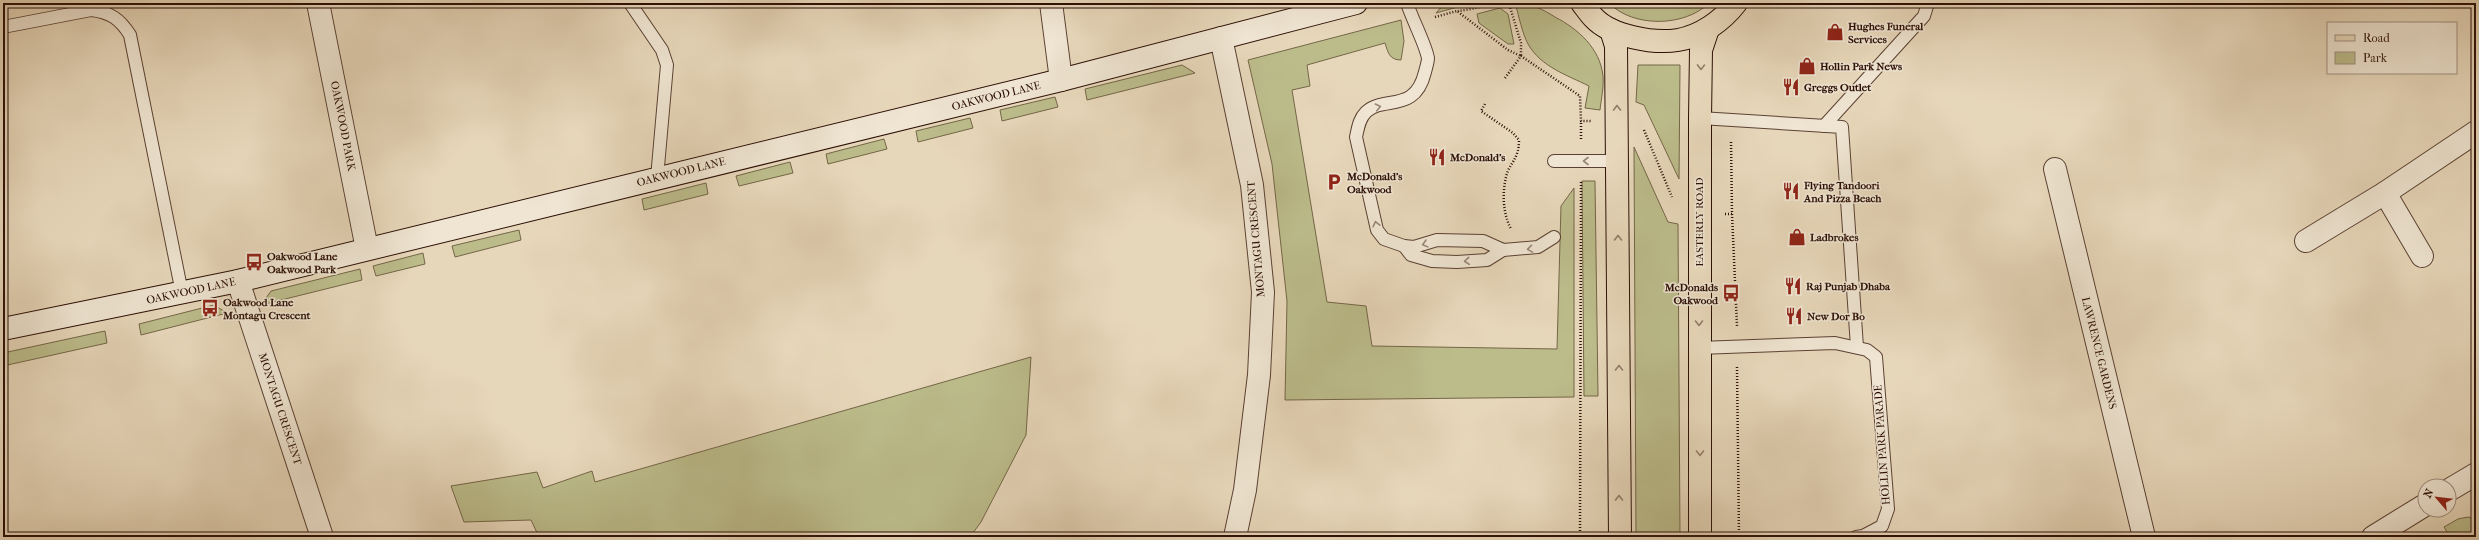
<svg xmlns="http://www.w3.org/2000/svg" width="2479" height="540" viewBox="0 0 2479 540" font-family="'IM FELL French Canon',serif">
  <rect width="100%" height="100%" fill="#e7d7ba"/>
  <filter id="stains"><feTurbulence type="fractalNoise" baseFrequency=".005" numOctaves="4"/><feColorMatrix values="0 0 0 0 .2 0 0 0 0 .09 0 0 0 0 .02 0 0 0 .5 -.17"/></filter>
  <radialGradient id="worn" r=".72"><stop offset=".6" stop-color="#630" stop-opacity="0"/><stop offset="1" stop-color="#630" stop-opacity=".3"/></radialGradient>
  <g fill="#bcbc8b" stroke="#746648">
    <polygon points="1445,3 1472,3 1436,13"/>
    <path d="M1515 3C1531 3 1542 9 1555 17 1578 29 1600 48 1603 76 1604 87 1601 100 1600 110L1585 108 1589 86C1567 75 1541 67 1528 44 1522 33 1519 16 1515 3Z"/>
    <path d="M1609 3H1709C1685 27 1633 28 1609 3Z"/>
    <polygon points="1500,8 1508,14 1514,44 1508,44 1479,23 1477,14"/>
    <path d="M1401 20 1404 41 1401 60C1389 60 1388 52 1385 43L1307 65 1310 86 1292 90 1327 302 1366 306 1372 346 1557 349 1561 206 1574 188V397L1285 400 1287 301 1272 164 1248 60Z"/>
    <polygon points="1182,65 1195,73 1087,100 1085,89"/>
    <polygon points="1638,65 1680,65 1679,179 1644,105 1636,102"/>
    <polygon points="1055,97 1058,107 1002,121 1000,110"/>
    <polygon points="970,118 973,128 918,142 916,131"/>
    <polygon points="884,139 887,149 828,164 826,154"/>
    <polygon points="1634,147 1668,222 1678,224 1680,537 1636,537"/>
    <polygon points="790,162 793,173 739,186 736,176"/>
    <polygon points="1582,181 1595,181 1598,396 1584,396"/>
    <polygon points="706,183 708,194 644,210 642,199"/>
    <polygon points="519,230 521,240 455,257 452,246"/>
    <polygon points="423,253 425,264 376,276 373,266"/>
    <polygon points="360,269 362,280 261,305 271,291"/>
    <polygon points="214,305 227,313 141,335 139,324"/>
    <polygon points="105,331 107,343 3,366 3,353"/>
    <polygon points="1031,357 1026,435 981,522 970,537 539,537 531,520 464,522 451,486 537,472 543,488 592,471 595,482"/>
    <polygon points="2468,517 2476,519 2476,537 2450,537 2444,527 2458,519"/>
  </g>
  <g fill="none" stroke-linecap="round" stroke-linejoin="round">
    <g stroke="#5b4133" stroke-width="14">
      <g id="lane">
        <polyline points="630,3 662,50 667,65 657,178"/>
        <path d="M1407 3C1412 19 1425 43 1428 58 1428 62 1426 68 1425 72 1415 114 1384 95 1366 112 1359 119 1358 128 1356 137L1377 230 1384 239 1404 246 1414 247 1437 240 1483 241 1503 250 1538 247 1554 237"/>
        <path d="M3 27 91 10C110 12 120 19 130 35L182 293"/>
        <polyline points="1700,118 1842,127 1857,347"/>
        <polyline points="1824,126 1924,16 1928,3"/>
        <polyline points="1554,161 1618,161"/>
        <polyline points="1404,246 1411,255 1432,261 1457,262 1487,260 1503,250"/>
        <polyline points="1699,348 1835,343 1867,350 1876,357 1888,509 1882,526 1863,536 1856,537"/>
      </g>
    </g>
    <g stroke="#5b4133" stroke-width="24">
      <g id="street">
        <polyline points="318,3 367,249"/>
        <polyline points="1051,3 1061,80"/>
        <polyline points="1221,38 1252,185 1263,292 1259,375 1245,490 1235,537"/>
        <polyline points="2055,169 2144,537"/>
        <polyline points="2306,241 2385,193"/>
        <polyline points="2422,256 2385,193 2476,132"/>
        <polyline points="238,281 322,537"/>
        <polyline points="2449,490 2476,474"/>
        <polyline points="2373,537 2425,505"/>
      </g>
    </g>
    <g stroke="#2c0f06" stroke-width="24">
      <polyline id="secondary" points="3,329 238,281 1061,80 1356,3"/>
    </g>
    <g stroke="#2c0f06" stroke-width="24">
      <g id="primary">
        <path d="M1582 3C1586 8 1589 13 1594 18 1611 36 1653 44 1678 40 1701 36 1722 21 1736 3"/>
        <polyline points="1611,30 1616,46 1620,537"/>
        <polyline points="1700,537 1700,118 1701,50 1708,29"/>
      </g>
    </g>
    <g stroke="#2c0f06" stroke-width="2.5" stroke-dasharray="1 2" stroke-linecap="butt">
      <path d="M1435 17 1457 11 1508 50 1521 56V43L1510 7C1493 1 1474 10 1457 11"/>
      <polyline points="1505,78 1521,56 1580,96 1581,121 1591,121"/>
      <path d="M1485 104 1481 111 1513 133 1519 140C1519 160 1509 163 1506 177 1502 194 1503 214 1511 229"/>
      <polyline points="1644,130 1672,197"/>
      <polyline points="1581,139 1581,121"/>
      <polyline points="1725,214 1732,214 1731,140"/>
      <polyline points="1732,214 1737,326"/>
      <polyline points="1737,367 1739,537"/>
      <polyline points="1580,537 1581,182"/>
    </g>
    <use href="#lane" stroke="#efe5d2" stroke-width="12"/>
    <use href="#street" stroke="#efe5d2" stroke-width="22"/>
    <use href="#secondary" stroke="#efe5d2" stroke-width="22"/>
    <use href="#primary" stroke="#e7d7ba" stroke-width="22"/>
  </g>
  <defs><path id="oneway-chevron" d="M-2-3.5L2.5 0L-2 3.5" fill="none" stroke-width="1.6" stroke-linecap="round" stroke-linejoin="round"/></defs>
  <g stroke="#937d69">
    <use href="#oneway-chevron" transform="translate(1701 67) rotate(91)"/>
    <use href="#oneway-chevron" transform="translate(1617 108) rotate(-91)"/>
    <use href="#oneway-chevron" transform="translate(1618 238) rotate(-90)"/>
    <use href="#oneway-chevron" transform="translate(1699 323) rotate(90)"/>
    <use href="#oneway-chevron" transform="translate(1619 368) rotate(-90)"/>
    <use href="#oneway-chevron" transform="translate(1700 453) rotate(90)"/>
    <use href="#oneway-chevron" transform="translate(1619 498) rotate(-90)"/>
  </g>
  <g stroke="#978576">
    <use href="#oneway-chevron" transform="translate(1378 107) rotate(-12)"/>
    <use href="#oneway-chevron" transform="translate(1586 161) rotate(180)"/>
    <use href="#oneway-chevron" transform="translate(1376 224) rotate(-103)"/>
    <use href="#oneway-chevron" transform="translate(1425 244) rotate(165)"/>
    <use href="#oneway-chevron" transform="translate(1530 249) rotate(171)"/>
    <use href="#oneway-chevron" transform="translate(1467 261) rotate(175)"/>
  </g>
  <defs>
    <g id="shop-bare" transform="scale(1.38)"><path d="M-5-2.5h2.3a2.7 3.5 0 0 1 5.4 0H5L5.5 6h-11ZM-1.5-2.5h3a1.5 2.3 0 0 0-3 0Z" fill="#8f2418" stroke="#efe5d2" stroke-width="2.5" paint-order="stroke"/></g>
    <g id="restaurant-bare" transform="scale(1.38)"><path d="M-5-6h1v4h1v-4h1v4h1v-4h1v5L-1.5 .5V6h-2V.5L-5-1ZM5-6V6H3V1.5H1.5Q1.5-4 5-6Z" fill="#8f2418" stroke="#efe5d2" stroke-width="2.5" paint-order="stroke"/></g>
    <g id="parking-bare" transform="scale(1.38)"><path d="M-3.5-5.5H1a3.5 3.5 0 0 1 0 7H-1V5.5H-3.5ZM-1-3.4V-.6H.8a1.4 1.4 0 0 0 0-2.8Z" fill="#8f2418" stroke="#efe5d2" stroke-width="2.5" paint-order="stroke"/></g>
    <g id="bus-bare" transform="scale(1.38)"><path d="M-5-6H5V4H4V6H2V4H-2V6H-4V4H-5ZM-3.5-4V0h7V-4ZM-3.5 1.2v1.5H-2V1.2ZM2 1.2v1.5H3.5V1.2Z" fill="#8f2418" stroke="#efe5d2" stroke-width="2.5" paint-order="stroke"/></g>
  </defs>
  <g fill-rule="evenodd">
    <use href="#shop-bare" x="1835" y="32"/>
    <use href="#shop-bare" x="1807" y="66"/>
    <use href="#restaurant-bare" x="1791" y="87"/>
    <use href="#restaurant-bare" x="1437" y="157"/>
    <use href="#parking-bare" x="1334" y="182"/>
    <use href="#restaurant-bare" x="1791" y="191"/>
    <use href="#shop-bare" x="1797" y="237"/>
    <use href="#bus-bare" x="254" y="262"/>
    <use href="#restaurant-bare" x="1793" y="286"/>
    <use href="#bus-bare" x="1731" y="293"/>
    <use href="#bus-bare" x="210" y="308"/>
    <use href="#restaurant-bare" x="1794" y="316"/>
  </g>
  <g text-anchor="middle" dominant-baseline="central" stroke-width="3" stroke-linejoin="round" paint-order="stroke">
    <g font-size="11" font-weight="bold" fill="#2c0f06" stroke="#efe5d2" text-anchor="start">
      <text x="1848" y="26">Hughes Funeral<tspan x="1848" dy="13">Services</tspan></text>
      <text x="1820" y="66">Hollin Park News</text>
      <text x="1804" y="87">Greggs Outlet</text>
      <text x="1450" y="157">McDonald's</text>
      <text x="1347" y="176">McDonald's<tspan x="1347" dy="13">Oakwood</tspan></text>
      <text x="1804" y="185">Flying Tandoori<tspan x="1804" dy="13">And Pizza Beach</tspan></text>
      <text x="1810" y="237">Ladbrokes</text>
      <text x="267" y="256">Oakwood Lane<tspan x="267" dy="13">Oakwood Park</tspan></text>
      <text x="1806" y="286">Raj Punjab Dhaba</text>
      <text x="1718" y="287" text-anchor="end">McDonalds<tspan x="1718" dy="13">Oakwood</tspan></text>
      <text x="223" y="302">Oakwood Lane<tspan x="223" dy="13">Montagu Crescent</tspan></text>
      <text x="1807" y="316">New Dor Bo</text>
    </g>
    <g font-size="11" fill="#2c0f06" stroke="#efe5d2">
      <text transform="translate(996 96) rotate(-14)">OAKWOOD LANE</text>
      <text transform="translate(343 126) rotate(79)">OAKWOOD PARK</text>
      <text transform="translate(681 172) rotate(-14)">OAKWOOD LANE</text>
      <text transform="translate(1699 222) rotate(-90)">EASTERLY ROAD</text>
      <text transform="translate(1256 239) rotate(-95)">MONTAGU CRESCENT</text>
      <text transform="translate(191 291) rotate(-12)">OAKWOOD LANE</text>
      <text transform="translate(2099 353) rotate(76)">LAWRENCE GARDENS</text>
      <text transform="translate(280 409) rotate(72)">MONTAGU CRESCENT</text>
      <text transform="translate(1882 445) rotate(-94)">HOLLIN PARK PARADE</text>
    </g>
  </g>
  <rect width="2479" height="540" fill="none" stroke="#e7d7ba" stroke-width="16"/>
  <rect x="4" y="4" width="2471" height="532" fill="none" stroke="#2c0f06" stroke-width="2"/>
  <rect x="8" y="8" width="2463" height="524" fill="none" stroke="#2c0f06"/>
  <rect x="2327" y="22" width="130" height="52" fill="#efe5d2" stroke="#a18f80"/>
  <rect x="2335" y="35" width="20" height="6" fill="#e7d7ba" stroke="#a18f80"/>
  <text x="2363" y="42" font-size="12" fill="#2c0f06">Road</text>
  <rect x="2335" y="52" width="20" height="12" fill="#bcbc8b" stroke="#a18f80"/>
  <text x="2363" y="62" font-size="12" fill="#2c0f06">Park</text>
  <g transform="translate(2437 498) rotate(298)"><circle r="19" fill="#efe5d2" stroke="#a18f80"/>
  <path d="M0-3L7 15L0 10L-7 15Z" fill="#8f2418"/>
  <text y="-6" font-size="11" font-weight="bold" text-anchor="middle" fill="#2c0f06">N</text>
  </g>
  <rect width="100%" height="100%" filter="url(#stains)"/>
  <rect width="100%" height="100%" fill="url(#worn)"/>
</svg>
